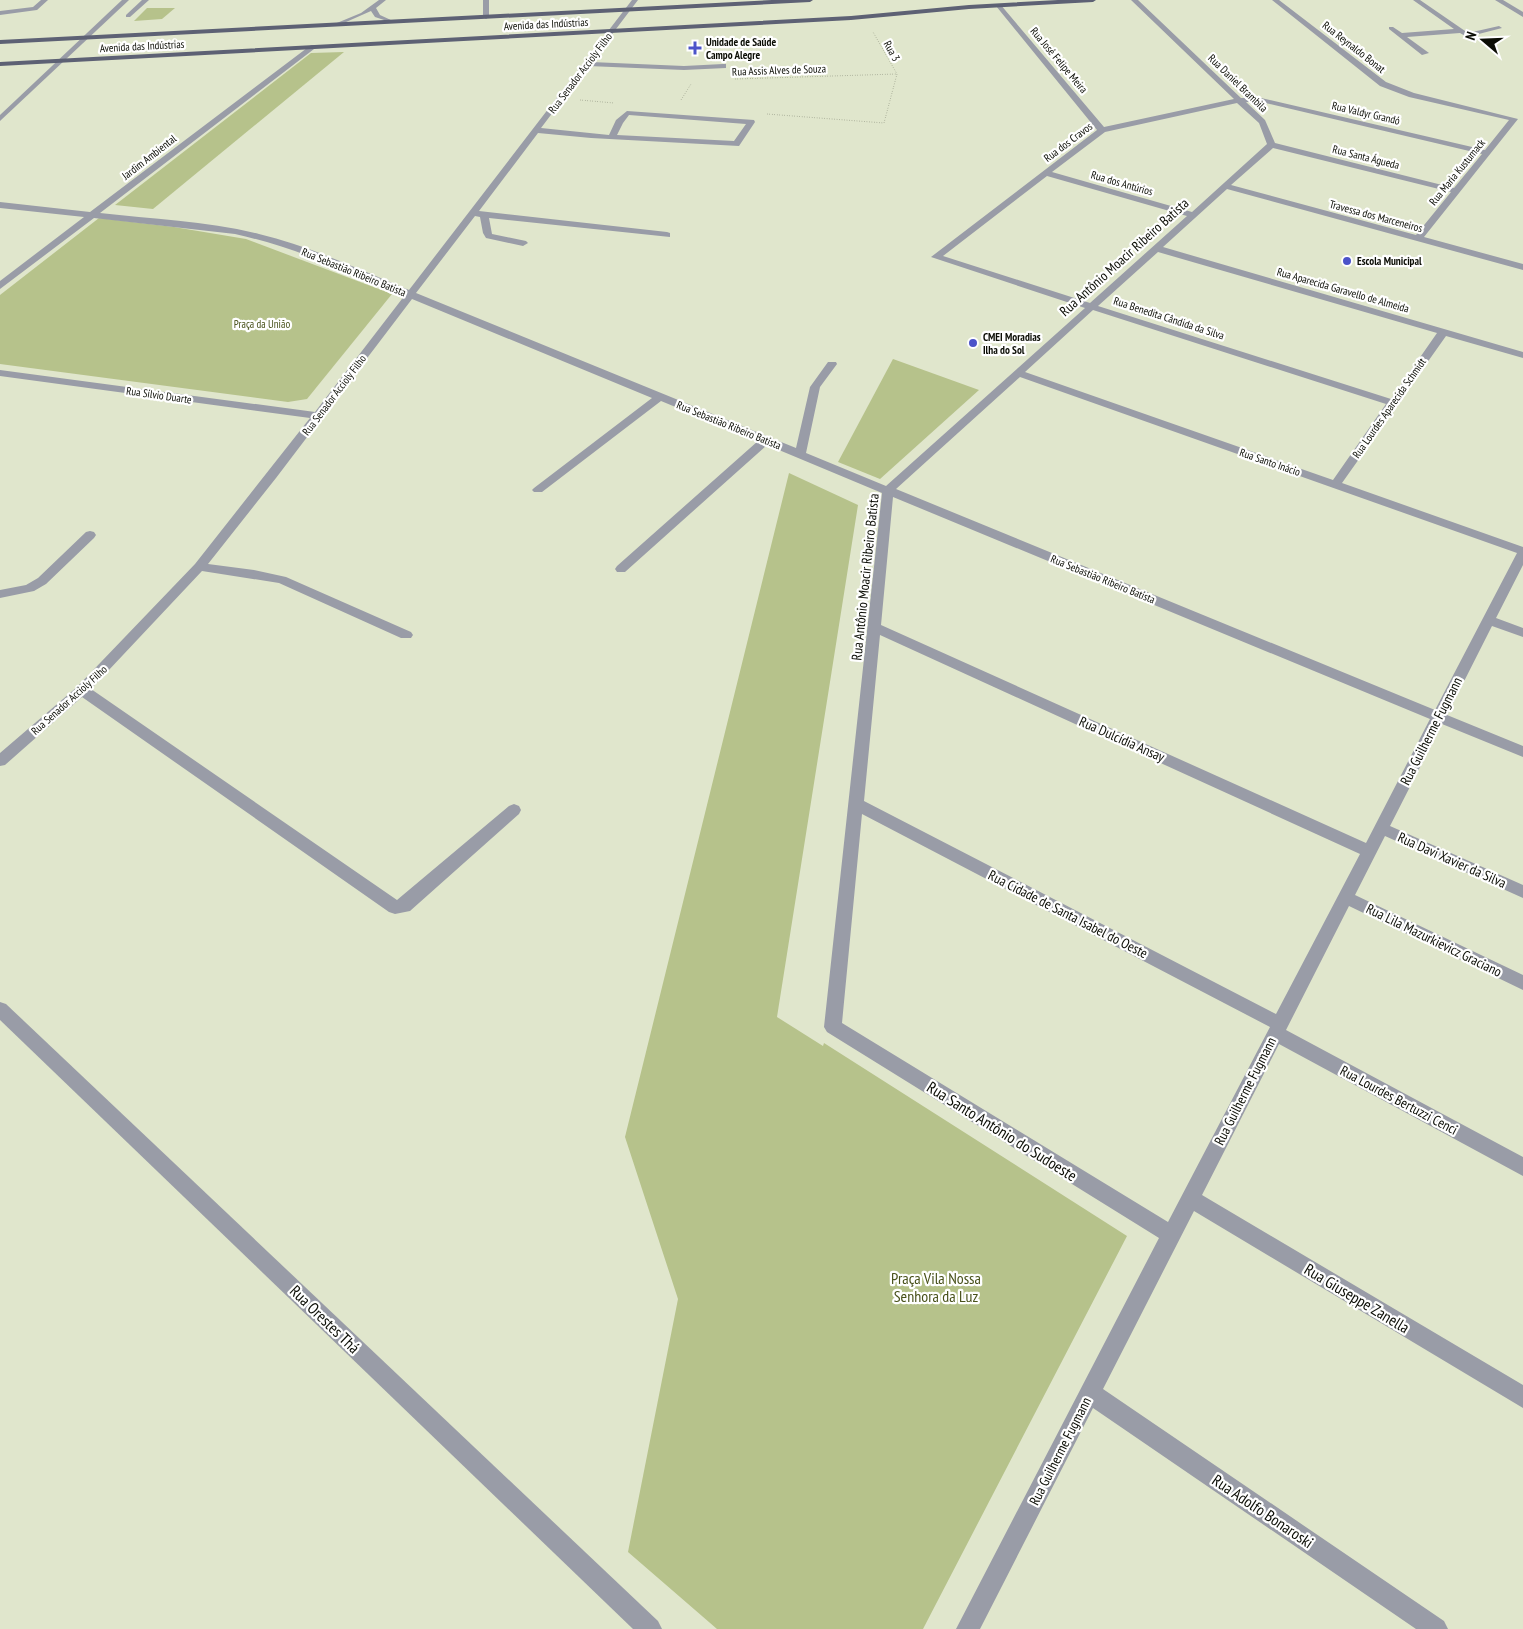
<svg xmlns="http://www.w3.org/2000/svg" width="1523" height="1629" viewBox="0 0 1523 1629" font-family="'PT Sans Narrow',sans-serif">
  <rect width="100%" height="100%" fill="#e0e6cc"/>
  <g fill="#b6c28b">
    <polygon points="147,8 175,8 162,19 134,21"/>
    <polygon points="344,52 153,209 115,205 311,53"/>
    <polygon points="99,218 174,227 246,239 392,294 307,399 288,402 0,364 0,295"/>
    <polygon points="893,359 979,390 880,479 838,462"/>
    <polygon points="789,473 858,505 777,1017 823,1046 824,1043 1127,1236 923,1629 717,1629 628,1552 678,1299 625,1137"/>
  </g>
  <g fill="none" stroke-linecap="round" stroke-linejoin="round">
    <g stroke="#828674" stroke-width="1" stroke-dasharray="0.5 2" stroke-linecap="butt">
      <polyline points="735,79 897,74"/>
      <polyline points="580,100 614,103"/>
      <polyline points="681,100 691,84"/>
      <polyline points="767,114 884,123 897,74 873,32"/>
    </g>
    <g fill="#999ca7" fill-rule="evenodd">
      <polygon points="41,0 48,0 37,10 0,15 0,11 33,7"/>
      <polygon points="122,0 129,0 0,121 0,115"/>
      <polygon points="142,0 149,0 130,17 126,17 126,15"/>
      <polygon points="379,0 386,0 376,8 380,15 393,21 393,23 375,17 371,11 337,26 332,25 361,13"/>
      <polygon points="483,0 489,0 489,17 486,19 483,17"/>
      <path d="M632 0H638L591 62 684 66 723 64H726V68L684 70 588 66 541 128 609 135 616 120 627 111 754 120 755 122 739 146 591 138 538 133 479 211 667 232 670 233V237L489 218 492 234 526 241 528 243 523 246 486 238 483 233 480 217 475 216 416 293 796 448 810 387 828 362H836L837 364 820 387 806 453 886 486 1085 308 931 257 1097 130 996 6V4H1000L1104 127 1234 99 1131 0H1138L1241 98H1261L1485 150 1509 120 1409 97 1380 86 1272 0H1279L1386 82 1414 93 1518 119 1424 237 1523 264V270L1227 189 1163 247 1523 352V358L1446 336 1342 483 1523 547V565L1496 618 1523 628V637L1492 626 1447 715 1523 746V757L1442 724 1390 826 1523 885V898L1385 836 1355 895 1523 975V990L1349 906 1286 1030 1523 1157V1176L1279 1044 1202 1195 1523 1385V1408L1194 1211 1103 1389 1444 1621 1448 1629H1416L1093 1408 980 1629H956L1159 1238 827 1032 824 1027 882 493 767 445 625 572H617L615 569 617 566 758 441 661 401 542 492H534L532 490 534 488 652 398 412 299 276 478 208 564 254 570 286 577 411 632 413 635 411 638H401L279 583 202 571 91 689 397 900 509 806 514 804 519 806 521 810 519 814 410 911 395 914 389 912 82 697 5 765 0 766V753L77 687 195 564 310 418 0 376V370L315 412 405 295C349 272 294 247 235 234L94 218 0 289V281L84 217 0 208V202L90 212 311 45H314V49L100 213C152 219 208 221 259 234 310 246 360 270 409 290ZM1246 102H1261L1482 154 1454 188 1275 143 1265 120ZM1237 103 1259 123 1267 144 1192 212 1052 172 1105 132ZM629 115 746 124 734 141 617 135 623 123ZM1273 148 1451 192 1416 235 1231 185ZM1047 176 1187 216 1090 303 943 256ZM1158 252 1437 333 1391 399 1098 306ZM1093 310 1386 404 1333 480 1025 372ZM1020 377 1517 553 1435 710 896 489ZM893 497 1430 719 1366 843 881 625ZM880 635 1360 854 1276 1014 864 801ZM862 814 1270 1027 1168 1222 842 1023Z"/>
      <polygon points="1413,0 1420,0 1468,33 1499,26 1502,28 1467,37 1460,33 1407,37 1429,53 1422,55 1389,29 1389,27 1393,27 1402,33 1454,29"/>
      <polygon points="1495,0 1503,0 1523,12 1523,17"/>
      <polygon points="90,531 94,532 96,535 94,538 46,584 34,591 0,598 0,590 26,585 38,578 86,532"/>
      <polygon points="0,1002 6,1004 658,1621 662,1629 633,1629 0,1020"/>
    </g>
    <g fill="#5d6174" fill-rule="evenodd">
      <polygon points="772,0 813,0 810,2 0,44 0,40"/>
      <polygon points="1058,0 1096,0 1093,2 969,9 851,20 0,66 0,62 851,16 969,5"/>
    </g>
  </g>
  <g fill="#4b53c9" stroke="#fff" stroke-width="2">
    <path d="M692.5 40.5h5v5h5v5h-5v5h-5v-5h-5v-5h5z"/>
    <circle cx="1347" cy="261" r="5"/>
    <circle cx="973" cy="343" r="5"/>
  </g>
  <g text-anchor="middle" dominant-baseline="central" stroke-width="4.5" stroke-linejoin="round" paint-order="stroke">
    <g font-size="11" fill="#0b0d05" stroke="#fff">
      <text transform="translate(546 24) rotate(-3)">Avenida das Indústrias</text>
      <text transform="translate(142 46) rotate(-3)">Avenida das Indústrias</text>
      <text transform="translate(1354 47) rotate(38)">Rua Reynaldo Bonat</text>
      <text transform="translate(892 51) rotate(61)">Rua 3</text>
      <text transform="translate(1059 60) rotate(50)">Rua José Felipe Meira</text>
      <text transform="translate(779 70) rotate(-2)">Rua Assis Alves de Souza</text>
      <text transform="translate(580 73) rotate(-53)">Rua Senador Accioly Filho</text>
      <text transform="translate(1238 83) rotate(44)">Rua Daniel Brambila</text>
      <text transform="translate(1366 113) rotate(13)">Rua Valdyr Grandó</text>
      <text transform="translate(1068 142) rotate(-37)">Rua dos Cravos</text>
      <text transform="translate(149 157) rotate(-38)">Jardim Ambiental</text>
      <text transform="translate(1366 157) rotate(14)">Rua Santa Águeda</text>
      <text transform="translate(1457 172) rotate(-51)">Rua Maria Kustumack</text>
      <text transform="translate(1122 183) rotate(16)">Rua dos Antúrios</text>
      <text transform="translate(1376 216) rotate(15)">Travessa dos Marceneiros</text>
      <text transform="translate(354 272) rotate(22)">Rua Sebastião Ribeiro Batista</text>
      <text transform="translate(1343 290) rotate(16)">Rua Aparecida Garavello de Almeida</text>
      <text transform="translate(1169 318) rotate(18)">Rua Benedita Cândida da Silva</text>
      <text transform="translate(159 395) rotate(8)">Rua Sílvio Duarte</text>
      <text transform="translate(334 395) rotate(-53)">Rua Senador Accioly Filho</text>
      <text transform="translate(1389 408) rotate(-55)">Rua Lourdes Aparecida Schmidt</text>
      <text transform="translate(729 425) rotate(22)">Rua Sebastião Ribeiro Batista</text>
      <text transform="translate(1270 462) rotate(19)">Rua Santo Inácio</text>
      <text transform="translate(1103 579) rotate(22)">Rua Sebastião Ribeiro Batista</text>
      <text transform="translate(69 700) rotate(-42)">Rua Senador Accioly Filho</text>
    </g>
    <g font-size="11" font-weight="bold" fill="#0b0d05" stroke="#fff" text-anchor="start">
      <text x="706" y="42">Unidade de Saúde<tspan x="706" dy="13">Campo Alegre</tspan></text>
      <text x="1357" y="261">Escola Municipal</text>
      <text x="983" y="337">CMEI Moradias<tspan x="983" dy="13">Ilha do Sol</tspan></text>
    </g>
    <g font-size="11" fill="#48511a" stroke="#fff">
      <text x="262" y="324">Praça da União</text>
    </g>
    <g font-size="14" fill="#0b0d05" stroke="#fff">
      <text transform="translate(1124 257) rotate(-42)">Rua Antônio Moacir Ribeiro Batista</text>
      <text transform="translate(865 577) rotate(-84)">Rua Antônio Moacir Ribeiro Batista</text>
      <text transform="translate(1431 731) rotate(-63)">Rua Guilherme Fugmann</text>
      <text transform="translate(1122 739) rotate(24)">Rua Dulcídia Ansay</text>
      <text transform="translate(1452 860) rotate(24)">Rua Davi Xavier da Silva</text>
      <text transform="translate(1068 914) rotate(27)">Rua Cidade de Santa Isabel do Oeste</text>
      <text transform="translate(1434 940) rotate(26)">Rua Lila Mazurkievicz Graciano</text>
      <text transform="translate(1245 1091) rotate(-63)">Rua Guilherme Fugmann</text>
      <text transform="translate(1399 1100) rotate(28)">Rua Lourdes Bertuzzi Cenci</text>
      <text transform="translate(1060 1451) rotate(-63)">Rua Guilherme Fugmann</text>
    </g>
    <g font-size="16" fill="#0b0d05" stroke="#fff">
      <text transform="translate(1002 1131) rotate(32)">Rua Santo Antônio do Sudoeste</text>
      <text transform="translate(1357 1298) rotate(31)">Rua Giuseppe Zanella</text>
      <text transform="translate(325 1319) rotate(44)">Rua Orestes Thá</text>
      <text transform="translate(1263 1511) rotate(34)">Rua Adolfo Bonaroski</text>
    </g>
    <g font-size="16" fill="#48511a" stroke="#fff">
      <text x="936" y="1278">Praça Vila Nossa<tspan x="936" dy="18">Senhora da Luz</tspan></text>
    </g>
  </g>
  <g transform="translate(1483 40) rotate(289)" stroke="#ffffff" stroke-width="4" paint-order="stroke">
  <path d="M0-4L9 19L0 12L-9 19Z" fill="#0b0d05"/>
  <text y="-8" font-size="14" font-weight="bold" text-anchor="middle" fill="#0b0d05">N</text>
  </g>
</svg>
